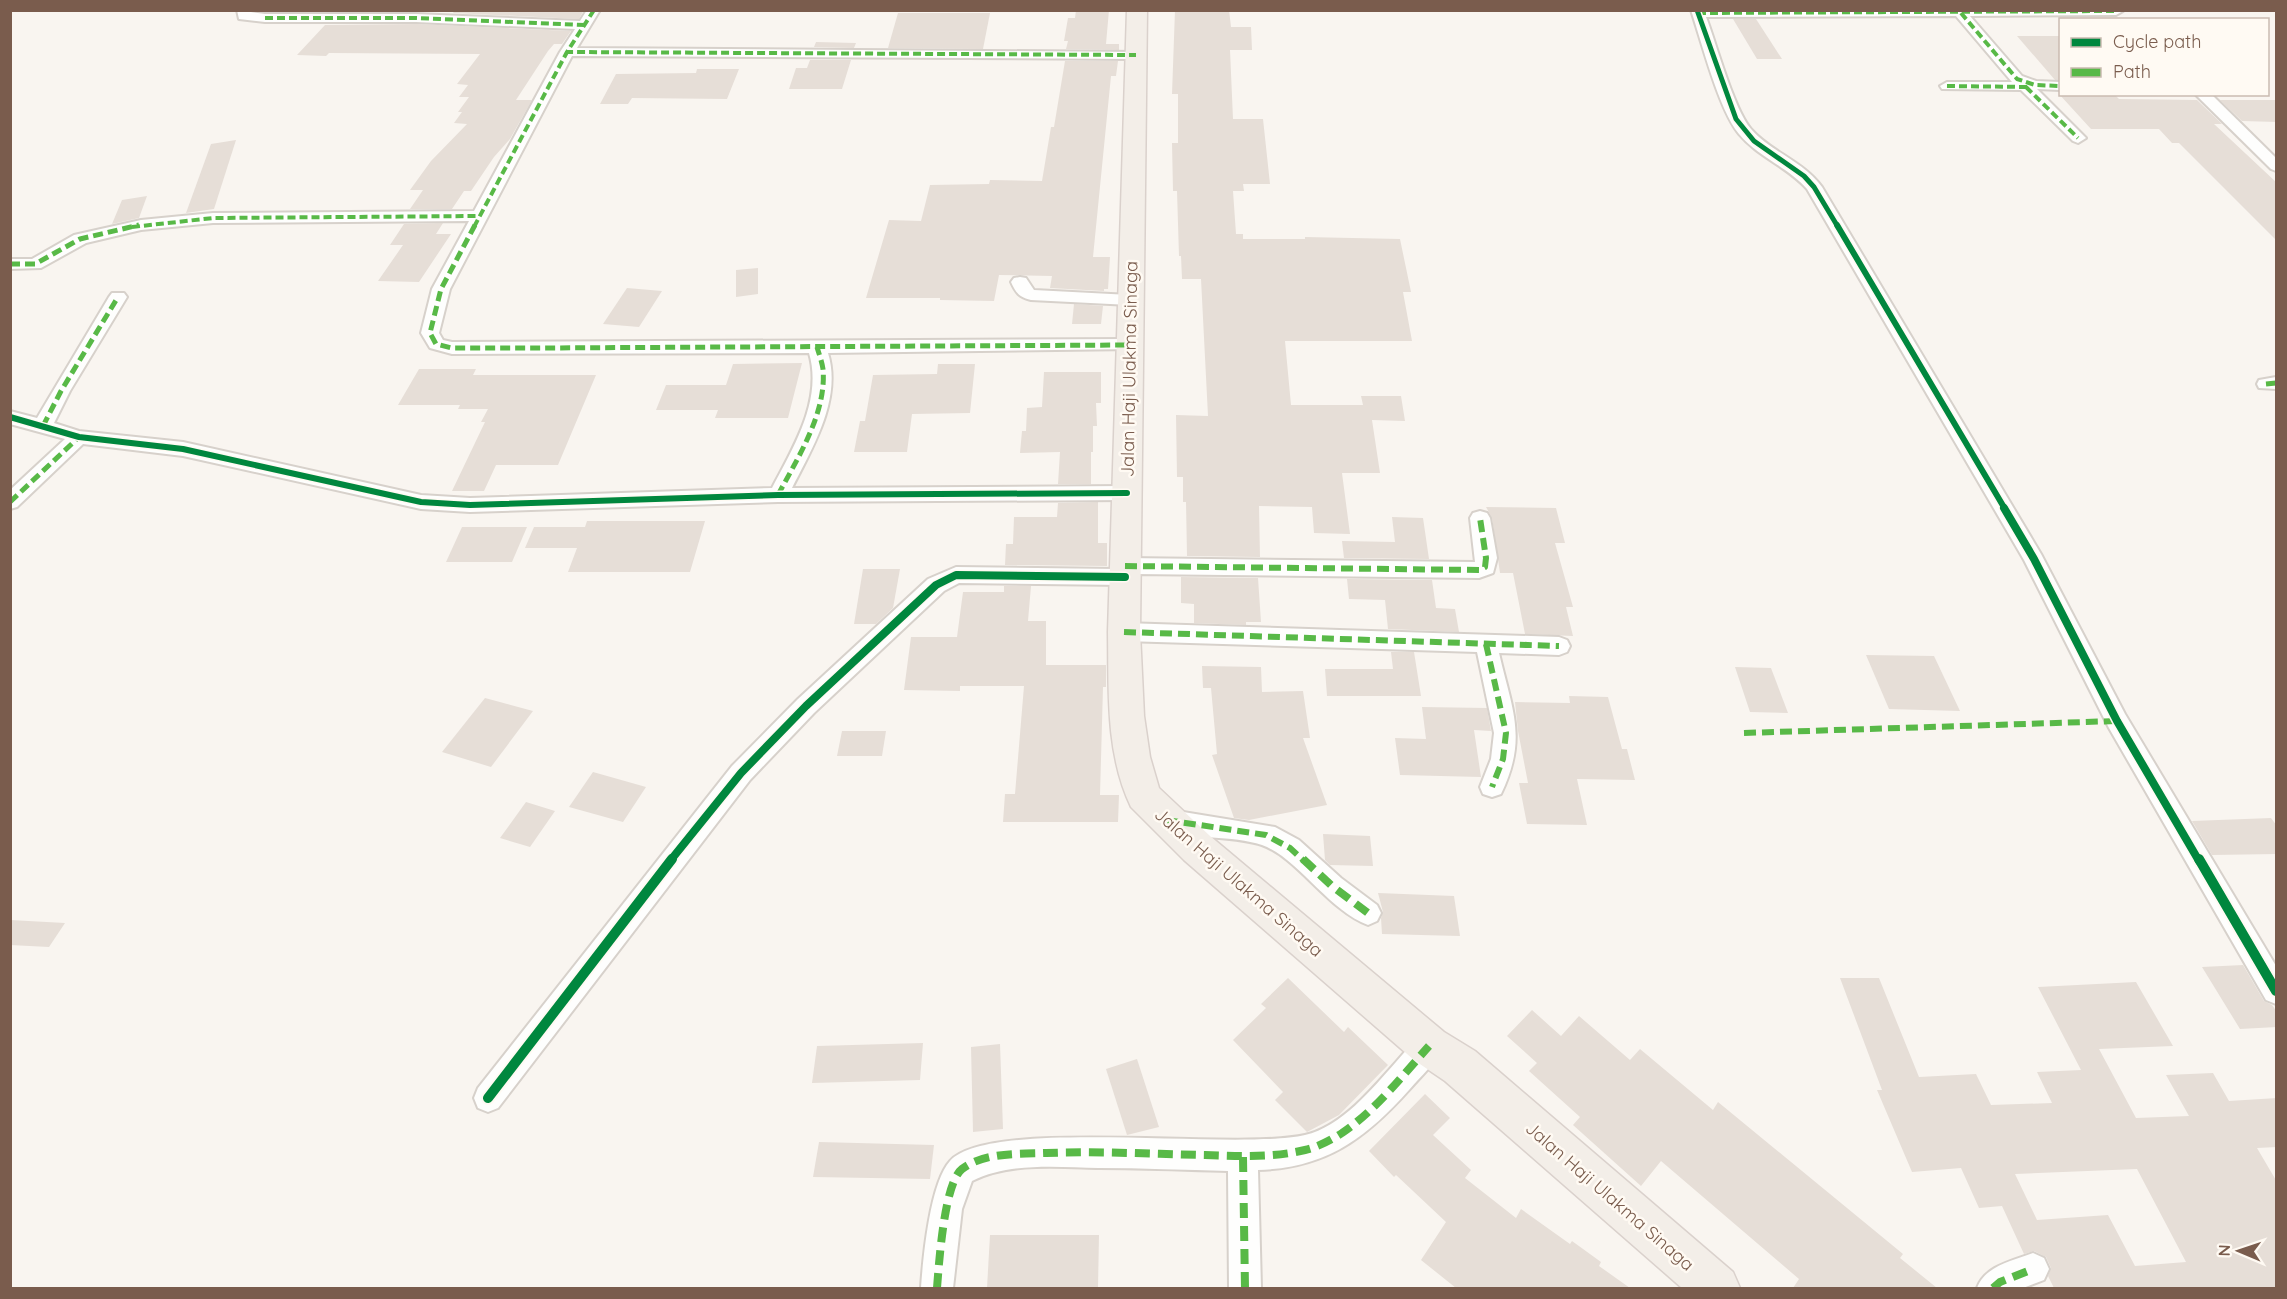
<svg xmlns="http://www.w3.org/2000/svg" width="2287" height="1299" viewBox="0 0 2287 1299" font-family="Quicksand,sans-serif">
  <rect width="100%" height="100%" fill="#f9f5f0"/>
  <g fill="#e6ded7" fill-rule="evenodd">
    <polygon points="455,10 584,10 579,19 453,13"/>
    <polygon points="1076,10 1109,10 1106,44 1119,44 1119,50 1066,49 1068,41 1064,41 1068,18 1075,18"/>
    <polygon points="1175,10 1229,10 1231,27 1251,27 1252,50 1230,50 1233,119 1263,119 1270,184 1243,184 1244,191 1233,191 1236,234 1243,234 1243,239 1305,239 1305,237 1400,239 1411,292 1403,292 1412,341 1285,341 1291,405 1363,405 1361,396 1401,396 1405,421 1372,420 1380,473 1342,473 1350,534 1314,533 1312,507 1259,506 1260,557 1187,556 1186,502 1183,502 1183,477 1177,477 1176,415 1208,416 1201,279 1182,279 1181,256 1179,256 1177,191 1173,191 1172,143 1178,143 1178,94 1172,94"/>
    <polygon points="898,13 990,13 983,49 888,48"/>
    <polygon points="1733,19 1756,19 1782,59 1757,59"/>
    <polygon points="416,24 571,31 562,44 554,44 548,51 516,100 532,100 510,139 494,157 471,191 464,191 452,209 410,209 423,190 410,190 431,161 467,124 454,123 462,112 458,112 469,97 459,97 468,85 457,84 480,54 329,53 326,56 297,55 325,25"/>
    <polygon points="2017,36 2061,36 2061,80 2055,80"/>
    <polygon points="816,42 856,43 854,48 814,47"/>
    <polygon points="810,60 851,60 842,89 789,89 796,68 807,68"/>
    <polygon points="1065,61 1118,61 1116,76 1111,76 1093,257 1110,257 1108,289 1104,289 1104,291 1050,288 1052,276 999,275 994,301 940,300 940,298 866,298 889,220 921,221 930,185 989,184 990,180 1042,181 1051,127 1054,127"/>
    <polygon points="697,69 739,69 727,99 632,98 628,104 600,104 616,74 696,73"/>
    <polygon points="2059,94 2114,94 2119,99 2197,100 2222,124 2214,124 2277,183 2277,241 2179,143 2172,143 2159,129 2091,129"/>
    <polygon points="2220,100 2277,100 2277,122 2242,121"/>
    <polygon points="236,140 214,209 186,213 211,144"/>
    <polygon points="147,196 139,218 112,224 122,200"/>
    <polygon points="443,223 436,234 451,234 419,282 378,281 403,245 390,245 404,224"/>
    <polygon points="758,268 758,294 736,297 736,270"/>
    <polygon points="627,288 662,291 639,327 603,324"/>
    <polygon points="1074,304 1103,306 1101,324 1072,324"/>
    <polygon points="802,363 788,418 715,418 718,410 656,410 666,385 726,385 733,364"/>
    <polygon points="938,364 975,364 970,413 912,414 907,452 854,452 860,421 865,421 873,375 937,374"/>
    <polygon points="419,369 476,369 473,375 596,375 558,465 496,465 484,491 452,491 485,422 481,422 488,409 458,409 460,405 398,405"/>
    <polygon points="1044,372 1101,372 1101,403 1096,403 1097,426 1093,426 1093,452 1091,452 1091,484 1058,484 1060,452 1020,453 1022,431 1026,431 1027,408 1042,407"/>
    <polygon points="1098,502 1098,543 1107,543 1107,566 1005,565 1006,544 1013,544 1014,517 1057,517 1058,503"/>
    <polygon points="1486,507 1556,508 1565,543 1555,543 1573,607 1566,607 1573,636 1525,634 1513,573 1500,573 1492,518"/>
    <polygon points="1392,517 1423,518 1429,559 1344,558 1342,541 1395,542"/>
    <polygon points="587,521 705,521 690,572 568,572 577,548 525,548 534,527 585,527"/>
    <polygon points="462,527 527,527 512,562 446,562"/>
    <polygon points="863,569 900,569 893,608 876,624 854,624"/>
    <polygon points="1181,577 1258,578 1261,622 1246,622 1246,625 1194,623 1194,604 1181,603"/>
    <polygon points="1347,579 1432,580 1436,608 1455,609 1459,632 1388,629 1385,600 1349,599"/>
    <polygon points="1004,586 1031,586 1028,621 1046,621 1046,665 1106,665 1106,687 1103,687 1100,795 1119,795 1118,822 1003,822 1005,794 1015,794 1024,686 960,686 960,691 904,690 911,637 957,637 963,592 1004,592"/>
    <polygon points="1391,652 1414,652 1421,696 1327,696 1325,669 1393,669"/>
    <polygon points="1866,655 1934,656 1960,711 1889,709"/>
    <polygon points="1202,666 1261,667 1262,692 1303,691 1310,738 1303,738 1327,805 1249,820 1234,818 1212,755 1217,754 1211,688 1203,688"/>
    <polygon points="1735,667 1771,668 1788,713 1750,712"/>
    <polygon points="1569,696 1608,697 1622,749 1627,749 1635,780 1577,779 1587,825 1527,824 1519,783 1528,783 1518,731 1515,702 1570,703"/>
    <polygon points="485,698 533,711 491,767 442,752"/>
    <polygon points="1422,707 1487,708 1491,731 1474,730 1481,777 1400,775 1395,738 1426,739"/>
    <polygon points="842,731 886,731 882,756 837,756"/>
    <polygon points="593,772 646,787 623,822 569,807"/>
    <polygon points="526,802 555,811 530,847 500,838"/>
    <polygon points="2271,818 2277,826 2277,854 2212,855 2192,821"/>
    <polygon points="1323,834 1370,836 1373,866 1330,865 1325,860"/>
    <polygon points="1378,893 1454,896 1460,936 1382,934 1381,918 1383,912"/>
    <polygon points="10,920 65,923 49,947 10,945"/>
    <polygon points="2243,965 2264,1001 2272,1005 2277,1012 2277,1027 2240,1029 2202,967"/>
    <polygon points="1288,978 1344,1032 1348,1027 1388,1065 1339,1115 1307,1132 1275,1100 1283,1092 1233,1040 1266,1008 1261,1004"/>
    <path d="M1840 978H1879L1919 1077 1976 1074 1991 1105 2052 1103 2037 1072 2081 1070 2038 987 2136 982 2173 1046 2099 1049 2136 1118 2189 1116 2166 1075 2213 1073 2229 1101 2277 1098V1147L2257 1148 2277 1182V1288H2054L2048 1276 2051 1268 2046 1257 2034 1251 2024 1254 2002 1206 1979 1208 1961 1168 1912 1172 1877 1090H1882ZM2137 1169 2186 1262 2135 1266 2108 1215 2037 1220 2015 1174Z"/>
    <polygon points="1532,1010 1561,1036 1579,1016 1630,1060 1640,1049 1713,1110 1718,1102 1903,1254 1900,1258 1937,1288 1793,1288 1799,1279 1661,1161 1641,1186 1573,1125 1580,1117 1529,1071 1537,1063 1507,1036"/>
    <polygon points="923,1043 920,1080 812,1083 817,1046"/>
    <polygon points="1000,1044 1003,1129 973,1132 971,1047"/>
    <polygon points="1137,1059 1159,1127 1127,1135 1106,1069"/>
    <polygon points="1425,1094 1450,1118 1433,1135 1471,1170 1465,1178 1516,1218 1521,1209 1570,1244 1572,1241 1601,1262 1599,1266 1630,1288 1456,1288 1421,1260 1446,1222 1396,1175 1394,1177 1369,1151"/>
    <polygon points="819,1142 934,1145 930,1179 813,1177"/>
    <polygon points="990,1235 1099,1235 1098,1288 987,1288"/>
  </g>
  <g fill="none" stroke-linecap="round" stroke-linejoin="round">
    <g stroke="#d7d1cb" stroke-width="4">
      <g id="street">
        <path d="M237 10 265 14H416L580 21 587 10H600L577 48 1141 52 1143 55 1141 58 1136 59 572 56 450 289 439 333 443 340 452 342 1130 339 1136 341 1139 345 1136 349 828 353C842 399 813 447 792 488L1127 486 1134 488 1137 493 1134 498 1127 500 778 502 470 512 421 509 183 456 83 444 17 507 10 509V490L65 439 10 424V411L37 418 109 297 112 293H124L127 297 70 391 54 423 79 431 183 442 421 495 470 498 772 488C793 448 823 400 809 353L452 354 430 348 421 333 432 289 469 221 213 223 141 230 86 243 41 268 10 269V259H32L74 235 141 220 213 213 474 211 560 52 575 29 416 22H265L239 19Z"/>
        <path d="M1691 10 2123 11 2116 15 1970 16 2022 76 2036 81 2060 82V90L2037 89 2086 138 2078 143 2073 141 2021 90 1942 89 1940 86 1947 82H2012L1956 16 1706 17C1716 43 1734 110 1751 129 1771 152 1803 161 1822 187L2041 554 2125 714 2276 966V1004L2266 1000 2109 728 2024 560 1807 189C1788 167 1758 157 1739 134 1719 110 1702 43 1691 10Z"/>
        <polygon points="2195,94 2211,94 2276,158 2276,171 2271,169"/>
        <path d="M1020 277 1026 278 1034 290 1130 295 1136 296 1139 300 1136 304 1130 305 1031 300C1019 297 1016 293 1011 282L1014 278Z"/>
        <polygon points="2276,377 2276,389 2259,388 2257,384 2259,380"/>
        <polygon points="1480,511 1487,513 1490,518 1497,558 1493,573 1479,578 1134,574 1136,577 1133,583 1125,585 959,583 944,591 814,713 750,780 498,1108 488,1112 478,1108 474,1098 478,1088 732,766 798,699 928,579 956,567 1116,569 1114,566 1117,560 1125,558 1475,562 1470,518 1473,513"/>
        <path d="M1124 623 1559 637 1567 640 1570 646 1567 652 1559 655 1499 653C1512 710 1528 738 1501 794L1492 797 1483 794 1480 787 1491 759 1494 733 1477 652 1124 641 1116 638 1113 632 1116 626Z"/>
        <path d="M1171 810 1275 827 1299 840 1341 878 1377 905 1381 913 1377 921 1368 925C1328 910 1298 858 1262 845 1232 835 1193 840 1162 829L1159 821 1162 813Z"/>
        <path d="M1429 1032 1439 1036 1443 1046C1436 1063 1421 1076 1409 1090 1365 1139 1326 1168 1258 1170L1261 1288H1229L1228 1171C1185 1170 1142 1168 1099 1168 1058 1167 1009 1162 972 1181L962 1209 953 1288H921C923 1258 930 1183 950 1161 989 1117 1234 1151 1305 1135 1341 1127 1372 1089 1396 1062 1406 1051 1415 1038 1429 1032Z"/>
        <path d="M2033 1253 2044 1258 2049 1269 2044 1280 2023 1288H1977C1985 1266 2012 1261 2033 1253Z"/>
      </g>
    </g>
    <g stroke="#dad1cc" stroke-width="3">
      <path id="primary" d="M1127 10H1147L1140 632 1144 716 1150 757 1159 788 1210 836 1444 1032 1475 1051 1733 1272 1740 1288H1682L1445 1081 1414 1060 1184 860 1131 807C1105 753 1109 690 1108 632Z"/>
    </g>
    <use href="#street" fill="#fefefd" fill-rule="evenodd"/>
    <use href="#primary" fill="#f3eee8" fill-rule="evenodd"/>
    <g stroke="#58b947" stroke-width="4" stroke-dasharray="8 4" stroke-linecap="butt">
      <polyline points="594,10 567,52 1136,55"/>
      <polyline points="1698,13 2116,11"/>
      <polyline points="1961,13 2017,79 2035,85 2060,86"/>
      <polyline points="265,18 416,18 585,25"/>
      <polyline points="1947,86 2028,87"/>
      <polyline points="2026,87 2078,138"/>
      <polyline points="132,227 213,218 479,216"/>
      <polyline points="474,227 567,52"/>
    </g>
    <g stroke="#58b947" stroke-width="5" stroke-dasharray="10 5" stroke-linecap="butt">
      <polyline points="475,225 441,289 430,333 436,344 452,348 537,348 1130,345"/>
      <polyline points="10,264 35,264 80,239 139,225"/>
      <polyline points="2266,384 2276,383"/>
      <polyline points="43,426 61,391 118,297"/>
      <path d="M778 495C797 459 827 413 823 369 822 362 819 354 817 347"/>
      <polyline points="10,502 79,437"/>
    </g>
    <g stroke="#58b947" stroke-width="6" stroke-dasharray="12 6" stroke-linecap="butt">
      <polyline points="1125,566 1479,570 1485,567 1486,558 1480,518"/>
      <polyline points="1124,632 1559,646"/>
      <polyline points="1486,644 1506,733 1503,759 1492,787"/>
      <polyline points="1744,733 2117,721"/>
      <polyline points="1166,820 1266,835 1290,848 1304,861"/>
    </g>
    <g stroke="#58b947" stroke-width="8" stroke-dasharray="15 8" stroke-linecap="butt">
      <polyline points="1303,859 1332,886 1368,913"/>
      <polyline points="1243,1157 1245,1288"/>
      <path d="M937 1288C939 1264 944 1183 962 1169 984 1152 1020 1154 1046 1153 1099 1151 1152 1154 1205 1155 1238 1156 1273 1158 1305 1150 1318 1147 1331 1140 1342 1133 1376 1110 1402 1076 1429 1046"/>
      <polyline points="1993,1288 2000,1282 2033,1269"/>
    </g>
    <g stroke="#fffaf3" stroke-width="8">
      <polyline id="cycleway-far3" points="1697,10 1736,119 1754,141 1804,176 1814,187 1838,227"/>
    </g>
    <g stroke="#fffaf3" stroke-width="9">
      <g id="cycleway-far2">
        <polyline points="1837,225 2005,509"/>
        <polyline points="10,417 79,437 183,449 421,502 470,505 778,495 1127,493"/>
      </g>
    </g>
    <g stroke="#fffaf3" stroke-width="11">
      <g id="cycleway-far1">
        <polyline points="2004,508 2034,559 2117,721 2199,861"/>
        <polyline points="670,861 741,773 806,706 936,585 956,575 1125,577"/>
      </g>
    </g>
    <g stroke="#fffaf3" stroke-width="14">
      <g id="cycleway">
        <polyline points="2199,859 2276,991"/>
        <polyline points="488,1098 672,859"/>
      </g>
    </g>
    <use href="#cycleway-far3" stroke="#00873e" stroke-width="5"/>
    <use href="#cycleway-far2" stroke="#00873e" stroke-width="6"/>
    <use href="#cycleway-far1" stroke="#00873e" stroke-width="8"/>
    <use href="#cycleway" stroke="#00873e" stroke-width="10"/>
  </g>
  <g text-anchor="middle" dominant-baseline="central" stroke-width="5" stroke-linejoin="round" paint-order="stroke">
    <g font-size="18" fill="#7a5c4d" stroke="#fffaf3">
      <text transform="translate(1129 369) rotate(-89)">Jalan Haji Ulakma Sinaga</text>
      <text transform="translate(1239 882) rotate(41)">Jalan Haji Ulakma Sinaga</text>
      <text transform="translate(1610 1196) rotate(41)">Jalan Haji Ulakma Sinaga</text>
    </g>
  </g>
  <rect width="2287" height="1299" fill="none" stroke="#7a5c4d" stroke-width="24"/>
  <rect x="2059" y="18" width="210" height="78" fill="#fffaf3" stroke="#cabbb1" stroke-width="1.5"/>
  <rect x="2071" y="38" width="30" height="9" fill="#00873e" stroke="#cabbb1" stroke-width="1.5"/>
  <text x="2113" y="48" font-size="18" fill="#7a5c4d">Cycle path</text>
  <rect x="2071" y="68" width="30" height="9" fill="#58b947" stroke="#cabbb1" stroke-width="1.5"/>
  <text x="2113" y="78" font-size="18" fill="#7a5c4d">Path</text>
  <g transform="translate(2239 1251) rotate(272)" stroke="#fffaf3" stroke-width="4.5" paint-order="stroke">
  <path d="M0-4.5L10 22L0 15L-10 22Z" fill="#7a5c4d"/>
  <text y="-9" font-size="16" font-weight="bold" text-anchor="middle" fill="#7a5c4d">N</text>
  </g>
</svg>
